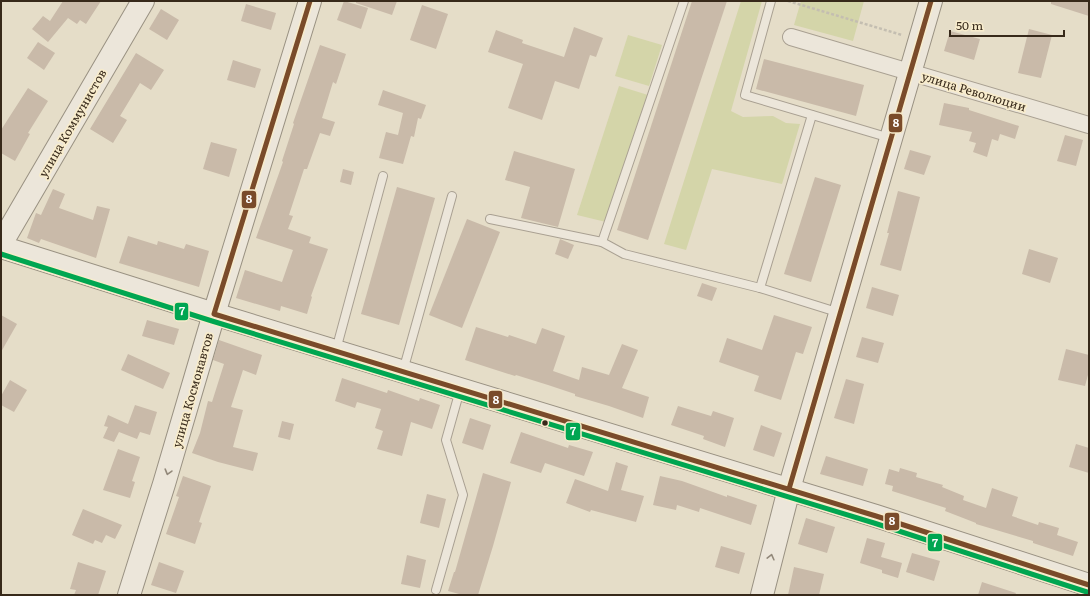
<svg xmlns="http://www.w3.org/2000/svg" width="1090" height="596" viewBox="0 0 1090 596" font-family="Literata,serif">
  <rect width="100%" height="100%" fill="#e5ddc8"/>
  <g fill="#d4d5a9">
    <polygon points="741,1 762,1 731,111 743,117 773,116 786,123 800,124 782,184 712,169 686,250 664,244"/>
    <polygon points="801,1 864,1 853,41 794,25"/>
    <polygon points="628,35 662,45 649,86 615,76"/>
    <polygon points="619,86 648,95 606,222 577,215"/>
  </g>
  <g fill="#c9baa9">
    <polygon points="63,1 101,1 86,24 80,20 77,24 68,18 48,42 32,29 43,16 50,21"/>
    <polygon points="344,1 368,8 361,29 337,20"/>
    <polygon points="356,1 397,1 392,15 356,3"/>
    <polygon points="692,1 727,1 648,240 617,230"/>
    <polygon points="1051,1 1089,1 1089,16 1051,4"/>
    <polygon points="246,4 276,13 271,30 241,21"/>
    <polygon points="422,5 448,14 436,49 410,40"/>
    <polygon points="161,9 179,20 167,40 149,29"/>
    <polygon points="574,27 603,38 596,57 590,55 579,89 555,81 542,120 508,108 523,64 488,52 496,30 523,40 522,43 564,57"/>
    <polygon points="1029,29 1052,35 1041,78 1018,73"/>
    <polygon points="950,31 980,39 974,60 944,51"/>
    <polygon points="38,42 55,53 44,70 27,58"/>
    <polygon points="320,45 346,54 336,84 333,82 322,118 335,122 330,136 320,133 307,169 304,169 289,215 293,216 288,229 311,237 309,243 328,249 311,296 312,297 307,314 281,306 280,311 236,298 245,270 282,282 293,250 256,238 283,162 282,161 294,124 293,123"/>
    <polygon points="136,53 164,70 151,90 140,83 120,116 127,120 113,143 90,129"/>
    <polygon points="764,59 864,85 856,116 756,89"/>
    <polygon points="233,60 261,69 255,88 227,80"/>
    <polygon points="28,88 48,101 28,133 30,134 15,161 1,153 1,130"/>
    <polygon points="383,90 426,105 421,119 418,118 414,137 411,136 403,164 379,158 386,132 398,135 403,113 378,105"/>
    <polygon points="944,103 969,108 969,110 1019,126 1015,139 1000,134 998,141 992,139 987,157 973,152 976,143 969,141 972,132 939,125"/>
    <polygon points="1065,135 1083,140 1076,166 1057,161"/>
    <polygon points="211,142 237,149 229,177 203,169"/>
    <polygon points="910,150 931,156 924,175 904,169"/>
    <polygon points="514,151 575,169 558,227 521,218 530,187 505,180"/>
    <polygon points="343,169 354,172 351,185 340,182"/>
    <polygon points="815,177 841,185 811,282 784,274"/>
    <polygon points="397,187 435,198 399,325 361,314"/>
    <polygon points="53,189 65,194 59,208 93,220 97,206 110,209 96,258 41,239 39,243 27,238 36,213 41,215"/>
    <polygon points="898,191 920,197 901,271 880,265 889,233 887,233"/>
    <polygon points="467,219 500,232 462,328 429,315"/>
    <polygon points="128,236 157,245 158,241 184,249 186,244 209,251 199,287 119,263"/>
    <polygon points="560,239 574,245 568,259 555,254"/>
    <polygon points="1029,249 1058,258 1050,283 1022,274"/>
    <polygon points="702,283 717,288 712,301 697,296"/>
    <polygon points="872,287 899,295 893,316 866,308"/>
    <polygon points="1,315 17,324 1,352"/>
    <polygon points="774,315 812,327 803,354 796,352 781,400 754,391 759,376 719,362 727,338 762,350"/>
    <polygon points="147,320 179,329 174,345 142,336"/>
    <polygon points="476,327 508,337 509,335 536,344 542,328 565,336 553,371 579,380 582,367 609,375 622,344 638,350 622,388 649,397 643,418 609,406 575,396 575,394 548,385 516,375 515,376 465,360"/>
    <polygon points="862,337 884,343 878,363 856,357"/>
    <polygon points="219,340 262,355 256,375 243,370 231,407 243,410 233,447 258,453 253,471 218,462 192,453 200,433 208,401 212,402 224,364 213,360"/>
    <polygon points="1066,349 1089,355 1089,371 1085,386 1058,380"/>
    <polygon points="128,354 170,373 163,389 121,370"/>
    <polygon points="342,378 387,393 388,390 419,401 420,398 440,405 432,429 411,422 402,456 377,449 383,431 375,428 381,409 357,402 355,408 335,401"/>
    <polygon points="846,379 864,384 854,424 834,418"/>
    <polygon points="10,380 27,390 14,412 1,405 1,396"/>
    <polygon points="135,405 157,412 150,435 140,432 137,439 119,432 114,442 103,438 108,427 104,426 108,415 128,424"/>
    <polygon points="678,406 711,416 713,411 734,418 725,447 703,439 704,436 671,425"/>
    <polygon points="470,418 491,425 483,450 462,443"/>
    <polygon points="282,421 294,424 290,440 278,437"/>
    <polygon points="761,425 782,433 774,457 753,450"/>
    <polygon points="521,432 568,448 569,445 593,452 584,476 545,463 541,473 510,463"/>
    <polygon points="1076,444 1089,448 1089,473 1069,467"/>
    <polygon points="118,449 140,457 132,481 135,482 130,498 103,490"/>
    <polygon points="826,456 868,469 863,486 820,474"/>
    <polygon points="616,462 628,466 621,490 644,496 636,522 591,510 590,512 566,503 575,479 608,491"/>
    <polygon points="900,468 917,473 916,477 943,485 942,487 964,496 963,500 986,508 992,488 1018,497 1012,516 1038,525 1039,522 1059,528 1057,535 1078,542 1073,556 1033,543 1033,541 976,524 976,523 945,511 946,508 892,491 893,486 885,484 889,469 899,472"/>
    <polygon points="483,473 511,482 493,546 478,595 463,595 448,591 454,572 455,572"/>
    <polygon points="183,476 211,486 199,522 202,523 195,544 166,534 179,497 176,496"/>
    <polygon points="660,476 682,481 727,497 727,495 757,505 751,525 700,508 699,512 677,505 676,510 653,505"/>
    <polygon points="427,494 446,499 439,528 420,523"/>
    <polygon points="83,509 122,525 115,539 106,535 102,543 95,540 93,544 72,535"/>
    <polygon points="806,518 835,527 827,553 798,544"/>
    <polygon points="867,538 885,543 881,557 902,563 898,578 882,573 882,570 860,563"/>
    <polygon points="721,546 745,553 739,574 715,567"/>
    <polygon points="912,553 940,561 934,581 906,572"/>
    <polygon points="407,555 426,560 420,588 401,584"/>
    <polygon points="78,562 106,571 98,595 74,595 76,590 70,589"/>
    <polygon points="159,562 184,571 176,593 151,585"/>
    <polygon points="794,567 824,574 819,595 788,595"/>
    <polygon points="982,582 1016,593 1015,595 978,595"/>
  </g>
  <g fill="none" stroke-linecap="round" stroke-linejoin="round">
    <g stroke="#a9a092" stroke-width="10">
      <g id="lane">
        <polyline points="684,1 602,242 624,254 760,288 840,313"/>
        <polyline points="771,1 745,95 890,138"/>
        <polyline points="490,219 602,242"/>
        <polyline points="760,288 812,115"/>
        <polyline points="336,350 383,176"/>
        <polyline points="403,371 452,196"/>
        <polyline points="436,590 463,495 446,440 460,390"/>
      </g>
    </g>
    <g stroke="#a9a092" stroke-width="18">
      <polyline id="street" points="791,37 1089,125"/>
    </g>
    <g stroke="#999182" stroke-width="24">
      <g id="secondary">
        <polyline points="1,244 143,1"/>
        <polyline points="1,247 214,314 876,516 1089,585"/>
        <polyline points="129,595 164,484 214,314 310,1"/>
        <polyline points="762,595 789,489 931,1"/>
      </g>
    </g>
    <polyline stroke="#c4beb1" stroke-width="2.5" stroke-dasharray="3 2" stroke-linecap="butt" points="788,1 902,35"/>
    <use href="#lane" stroke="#ece6da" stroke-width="8"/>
    <use href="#street" stroke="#ece6da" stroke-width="16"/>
    <use href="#secondary" stroke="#ece6da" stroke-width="22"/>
    <g stroke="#f8eccc" stroke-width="8">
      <g id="bus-1">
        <polyline points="310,1 214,314 876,516 1089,585"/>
        <polyline points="789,489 931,1"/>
      </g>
    </g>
    <g stroke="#f8eccc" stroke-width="8">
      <polyline id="bus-2" points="1,254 212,321 874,523 1087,592"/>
    </g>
    <use href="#bus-1" stroke="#7a4b2a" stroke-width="5"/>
    <use href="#bus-2" stroke="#00a651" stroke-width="5"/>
  </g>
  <defs><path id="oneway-chevron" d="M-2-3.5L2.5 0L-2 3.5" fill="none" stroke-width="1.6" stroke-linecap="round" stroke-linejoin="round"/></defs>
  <g stroke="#92887a">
    <use href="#oneway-chevron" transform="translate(168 472) rotate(106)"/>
    <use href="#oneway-chevron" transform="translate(771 557) rotate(-76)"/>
  </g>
  <circle fill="#37291a" stroke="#f8eccc" stroke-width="1.5" cx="545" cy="423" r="3.5"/>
  <g text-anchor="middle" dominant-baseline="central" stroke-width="3.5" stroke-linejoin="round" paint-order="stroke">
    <g font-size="12" fill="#37291a" stroke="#f8eccc">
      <text transform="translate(974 91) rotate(17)">улица Революции</text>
      <text transform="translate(72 123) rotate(-60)">улица Коммунистов</text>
      <text transform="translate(192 390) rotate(-74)">улица Космонавтов</text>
    </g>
  </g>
  <g stroke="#f8eccc" stroke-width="1.5">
    <rect x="888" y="113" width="15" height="20" rx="4" fill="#7a4b2a"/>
    <rect x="241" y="190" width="16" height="19" rx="4" fill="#7a4b2a"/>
    <rect x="174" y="302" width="15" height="19" rx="4" fill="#00a651"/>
    <rect x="488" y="390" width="15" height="19" rx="4" fill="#7a4b2a"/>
    <rect x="565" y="422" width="16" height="19" rx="4" fill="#00a651"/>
    <rect x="884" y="512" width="16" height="19" rx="4" fill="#7a4b2a"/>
    <rect x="927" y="533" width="16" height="19" rx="4" fill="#00a651"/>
  </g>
  <g font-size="11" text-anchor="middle" font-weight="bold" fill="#fff">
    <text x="896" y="127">8</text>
    <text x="249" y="203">8</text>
    <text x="182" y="315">7</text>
    <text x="496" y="404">8</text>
    <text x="573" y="435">7</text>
    <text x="892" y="525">8</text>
    <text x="935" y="547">7</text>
  </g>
  <rect width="1090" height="596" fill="none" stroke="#37291a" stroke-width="4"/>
  <path d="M950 30v6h114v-6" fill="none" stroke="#37291a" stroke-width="2"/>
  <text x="956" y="30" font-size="12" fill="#37291a" stroke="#f8eccc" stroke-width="3" paint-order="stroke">50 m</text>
</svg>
